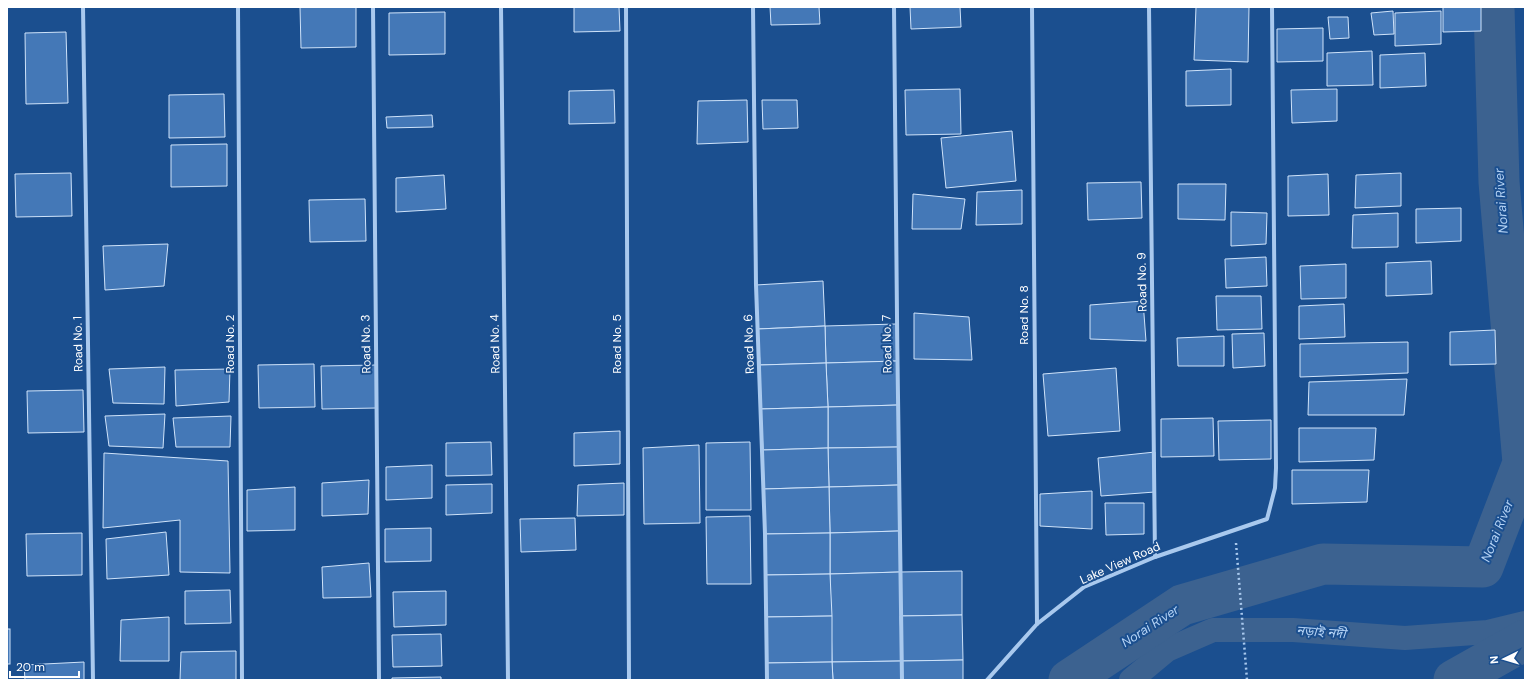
<svg xmlns="http://www.w3.org/2000/svg" width="1532" height="687" viewBox="0 0 1532 687" font-family="'DM Sans','Noto Sans Bengali',sans-serif">
  <rect width="100%" height="100%" fill="#1b4f8f"/>
  <g fill="none" stroke-linecap="round" stroke-linejoin="round">
    <polyline stroke="#3c6290" stroke-width="24" points="1131,680 1167,650 1213,630 1293,630 1405,638 1488,632 1525,623"/>
    <g stroke="#3c6290" stroke-width="41">
      <polyline points="1069,680 1182,605 1323,564 1483,567 1523,463 1499,182 1494,7"/>
      <polyline points="1454,680 1525,640"/>
    </g>
  </g>
  <g fill="#4478b7" stroke="#cfe3fa">
    <polygon points="300,7 356,7 356,47 301,48"/>
    <polygon points="574,7 619,7 620,31 574,32"/>
    <polygon points="770,7 819,7 820,24 771,25"/>
    <polygon points="910,7 960,7 961,27 911,29"/>
    <polygon points="1196,7 1249,7 1248,62 1194,60"/>
    <polygon points="1443,7 1481,7 1481,31 1443,32"/>
    <polygon points="1393,11 1394,34 1374,35 1371,13"/>
    <polygon points="1441,11 1441,44 1395,46 1395,13"/>
    <polygon points="445,12 445,54 389,55 389,13"/>
    <polygon points="1328,17 1348,17 1349,38 1330,39"/>
    <polygon points="1323,28 1323,61 1277,62 1277,29"/>
    <polygon points="66,32 68,103 26,104 25,33"/>
    <polygon points="1372,51 1373,85 1327,86 1327,53"/>
    <polygon points="1425,53 1426,86 1380,88 1380,55"/>
    <polygon points="1231,69 1231,105 1186,106 1186,71"/>
    <polygon points="960,89 961,134 906,135 905,90"/>
    <polygon points="1337,89 1337,121 1292,123 1291,90"/>
    <polygon points="614,90 615,123 569,124 569,91"/>
    <polygon points="224,94 225,137 169,138 169,95"/>
    <polygon points="747,100 748,142 697,144 698,101"/>
    <polygon points="762,100 797,100 798,128 763,129"/>
    <polygon points="432,115 433,127 387,128 386,117"/>
    <polygon points="1012,131 1016,181 946,188 941,138"/>
    <polygon points="227,144 227,186 171,187 171,145"/>
    <polygon points="71,173 72,216 16,217 15,174"/>
    <polygon points="1401,173 1401,206 1355,208 1356,175"/>
    <polygon points="1328,174 1329,215 1288,216 1288,176"/>
    <polygon points="444,175 446,209 396,212 396,178"/>
    <polygon points="1141,182 1142,218 1088,220 1087,183"/>
    <polygon points="1178,184 1226,184 1225,220 1178,219"/>
    <polygon points="1022,190 1022,224 976,225 977,192"/>
    <polygon points="913,194 965,199 961,229 912,229"/>
    <polygon points="365,199 366,241 310,242 309,200"/>
    <polygon points="1461,208 1461,241 1416,243 1416,209"/>
    <polygon points="1231,212 1267,213 1266,244 1231,246"/>
    <polygon points="1398,213 1398,247 1352,248 1353,215"/>
    <polygon points="168,244 164,286 105,290 103,246"/>
    <polygon points="1266,257 1267,286 1226,288 1225,259"/>
    <polygon points="1431,261 1432,294 1386,296 1386,263"/>
    <polygon points="1346,264 1346,298 1301,299 1300,266"/>
    <polygon points="823,281 825,326 758,329 756,285"/>
    <polygon points="1216,296 1261,296 1262,329 1217,330"/>
    <polygon points="1143,301 1146,341 1090,339 1090,305"/>
    <polygon points="1344,304 1345,337 1299,339 1299,306"/>
    <polygon points="914,313 969,317 972,360 914,359"/>
    <polygon points="896,324 897,361 826,363 825,326"/>
    <polygon points="825,326 826,363 760,365 758,329"/>
    <polygon points="1495,330 1496,364 1450,365 1450,332"/>
    <polygon points="1264,333 1265,366 1233,368 1232,334"/>
    <polygon points="1224,336 1224,366 1178,366 1177,338"/>
    <polygon points="1408,342 1408,373 1300,377 1300,344"/>
    <polygon points="897,361 899,405 828,407 826,363"/>
    <polygon points="826,363 828,407 761,409 760,365"/>
    <polygon points="314,364 315,407 259,408 258,365"/>
    <polygon points="376,365 377,408 322,409 321,366"/>
    <polygon points="165,367 164,404 113,403 109,369"/>
    <polygon points="1116,368 1120,431 1048,436 1043,374"/>
    <polygon points="230,369 229,402 176,406 175,370"/>
    <polygon points="1407,379 1404,415 1308,415 1309,382"/>
    <polygon points="83,390 84,432 28,433 27,391"/>
    <polygon points="899,405 899,447 828,448 828,407"/>
    <polygon points="828,407 828,448 763,450 761,409"/>
    <polygon points="165,414 163,448 109,446 105,416"/>
    <polygon points="231,416 230,447 176,447 173,418"/>
    <polygon points="1213,418 1214,456 1161,457 1161,419"/>
    <polygon points="1271,420 1271,459 1219,460 1218,421"/>
    <polygon points="1299,428 1376,428 1374,460 1299,462"/>
    <polygon points="620,431 620,464 574,466 574,433"/>
    <polygon points="491,442 492,475 446,476 446,443"/>
    <polygon points="750,442 751,510 706,510 706,443"/>
    <polygon points="699,445 700,523 644,524 643,448"/>
    <polygon points="899,447 899,485 829,487 828,448"/>
    <polygon points="828,448 829,487 764,489 763,450"/>
    <polygon points="1155,452 1155,492 1101,496 1098,458"/>
    <polygon points="104,453 228,461 230,573 180,572 180,520 103,528"/>
    <polygon points="432,465 432,498 386,500 386,467"/>
    <polygon points="1292,470 1369,470 1367,502 1292,504"/>
    <polygon points="369,480 368,514 322,516 322,483"/>
    <polygon points="624,483 624,515 577,516 578,485"/>
    <polygon points="492,484 492,513 446,515 446,485"/>
    <polygon points="899,485 899,531 830,533 829,487"/>
    <polygon points="295,487 295,530 247,531 247,490"/>
    <polygon points="829,487 830,533 765,534 764,489"/>
    <polygon points="1092,491 1092,529 1040,526 1040,494"/>
    <polygon points="1105,503 1144,503 1144,534 1106,535"/>
    <polygon points="750,516 751,584 707,584 706,517"/>
    <polygon points="575,518 576,550 521,552 520,519"/>
    <polygon points="431,528 431,561 385,562 385,529"/>
    <polygon points="899,531 900,572 830,574 830,533"/>
    <polygon points="166,532 169,575 107,579 106,539"/>
    <polygon points="82,533 82,575 27,576 26,534"/>
    <polygon points="830,533 830,574 766,575 765,534"/>
    <polygon points="369,563 371,597 323,598 322,567"/>
    <polygon points="962,571 962,615 900,616 900,572"/>
    <polygon points="900,572 902,661 832,662 830,574"/>
    <polygon points="830,574 832,616 766,617 766,575"/>
    <polygon points="230,590 231,623 185,624 185,591"/>
    <polygon points="446,591 446,625 394,627 393,592"/>
    <polygon points="962,615 963,660 902,661 900,616"/>
    <polygon points="832,616 832,662 767,663 766,617"/>
    <polygon points="169,617 169,661 120,661 121,620"/>
    <rect x="7" y="629" width="3" height="35"/>
    <polygon points="441,634 442,666 393,667 392,635"/>
    <polygon points="236,651 236,680 180,680 181,652"/>
    <polygon points="963,660 963,680 902,680 902,661"/>
    <polygon points="902,661 902,680 833,680 832,662"/>
    <polygon points="84,662 84,680 25,680 24,665"/>
    <polygon points="832,662 833,680 767,680 767,663"/>
    <polygon points="441,677 441,680 392,680 392,678"/>
  </g>
  <g fill="none" stroke-linecap="round" stroke-linejoin="round">
    <polyline stroke="#a9c9ee" stroke-width="2.5" stroke-dasharray="2 3" stroke-linecap="butt" points="1236,543 1247,680"/>
    <g stroke="#a9c9ee" stroke-width="4">
      <polyline points="83,7 93,680"/>
      <polyline points="238,7 242,680"/>
      <polyline points="373,7 379,680"/>
      <polyline points="501,7 508,680"/>
      <polyline points="626,7 629,680"/>
      <polyline points="753,7 756,285 765,534 767,680"/>
      <path d="M894 7C895 231 899 456 902 680"/>
      <polyline points="1032,7 1037,624"/>
      <polyline points="1149,7 1155,557"/>
      <polyline points="987,680 1037,624 1084,587 1155,557 1267,519 1275,488 1276,468 1272,7"/>
    </g>
  </g>
  <g text-anchor="middle" dominant-baseline="central" stroke-width="4" stroke-linejoin="round" paint-order="stroke">
    <g font-size="12" fill="#fff" stroke="#1b4f8f">
      <text transform="translate(1142 282) rotate(-91)">Road No. 9</text>
      <text transform="translate(1024 315) rotate(-90)">Road No. 8</text>
      <text transform="translate(78 344) rotate(-91)">Road No. 1</text>
      <text transform="translate(230 344) rotate(-90)">Road No. 2</text>
      <text transform="translate(366 344) rotate(-91)">Road No. 3</text>
      <text transform="translate(495 344) rotate(-91)">Road No. 4</text>
      <text transform="translate(617 344) rotate(-90)">Road No. 5</text>
      <text transform="translate(749 344) rotate(-92)">Road No. 6</text>
      <text transform="translate(887 344) rotate(-91)">Road No. 7</text>
      <text transform="translate(1120 563) rotate(-24)">Lake View Road</text>
    </g>
    <g font-size="13" font-style="italic" fill="#b5d3f5" stroke="#1b4f8f">
      <text transform="translate(1501 201) rotate(-94)">Norai River</text>
      <text transform="translate(1497 531) rotate(-68)">Norai River</text>
      <text transform="translate(1150 626) rotate(-33)">Norai River</text>
      <text transform="translate(1321 632) rotate(4)">নড়াই নদী</text>
    </g>
  </g>
  <rect width="1532" height="687" fill="none" stroke="#ffffff" stroke-width="16"/>
  <g transform="translate(1504 659) rotate(265)" stroke="#1b4f8f" stroke-width="3" paint-order="stroke">
  <path d="M0-3L7 15L0 10L-7 15Z" fill="#ffffff"/>
  <text y="-6" font-size="11" font-weight="bold" text-anchor="middle" fill="#ffffff">N</text>
  </g>
  <path d="M10 671v6h69v-6" fill="none" stroke="#ffffff" stroke-width="2"/>
  <text x="16" y="671" font-size="12" fill="#ffffff" stroke="#1b4f8f" stroke-width="3" paint-order="stroke">20 m</text>
</svg>
